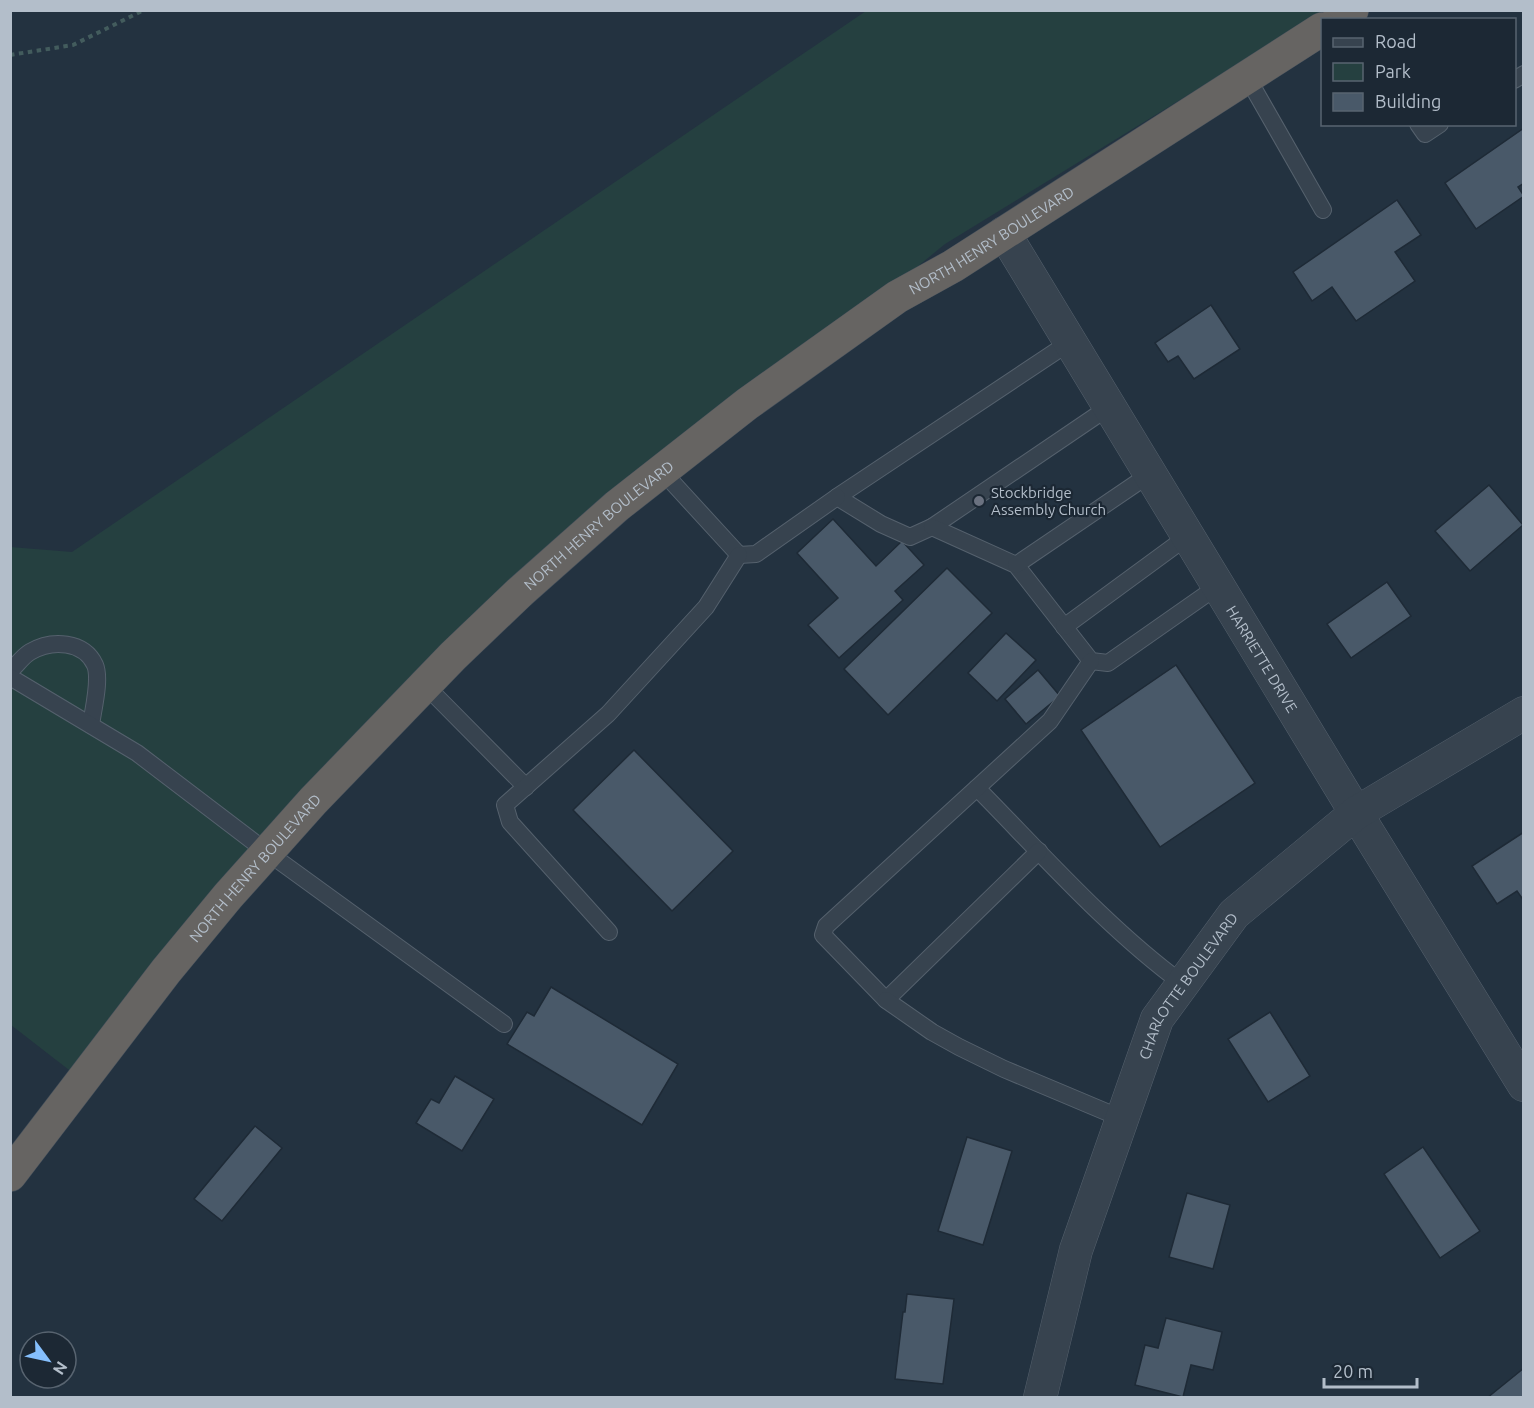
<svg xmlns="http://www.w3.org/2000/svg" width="1534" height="1408" viewBox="0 0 1534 1408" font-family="Ubuntu,sans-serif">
  <rect width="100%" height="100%" fill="#233240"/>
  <polygon fill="#254040" points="866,11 1325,11 945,244 650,486 472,628 91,1087 11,1025 10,547 72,552"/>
  <g fill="#495969" stroke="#1e2a36" stroke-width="1.5">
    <polygon points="1524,128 1524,183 1518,187 1524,196 1476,229 1445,183"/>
    <polygon points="1397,200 1421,235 1395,252 1415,281 1356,321 1332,287 1312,301 1293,272"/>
    <polygon points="1211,305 1240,349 1194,379 1178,356 1168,362 1155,343"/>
    <polygon points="1489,485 1523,525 1470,571 1435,531"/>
    <polygon points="833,519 876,566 902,541 924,565 895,591 903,600 839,658 808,625 838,598 797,553"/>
    <polygon points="947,568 992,613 888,715 844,669"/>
    <polygon points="1387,582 1411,616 1351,658 1327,624"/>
    <polygon points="1006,633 1036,660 997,701 968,673"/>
    <polygon points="1176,665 1255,783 1160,847 1081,730"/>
    <polygon points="1038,670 1060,696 1026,724 1005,699"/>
    <polygon points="634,750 733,851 672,911 573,810"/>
    <polygon points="1524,832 1524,901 1517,891 1497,904 1472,866"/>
    <polygon points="551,987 678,1064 642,1125 507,1044 527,1012 534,1016"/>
    <polygon points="1270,1012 1310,1076 1268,1102 1228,1039"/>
    <polygon points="455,1076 494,1099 462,1151 416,1123 431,1099 439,1103"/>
    <polygon points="255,1126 282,1148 222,1221 194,1199"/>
    <polygon points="967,1137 1012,1151 983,1245 938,1231"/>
    <polygon points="1423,1147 1480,1231 1440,1258 1384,1174"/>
    <polygon points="1187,1193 1230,1205 1213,1269 1169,1257"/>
    <polygon points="907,1294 954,1299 943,1384 895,1379 903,1312 905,1312"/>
    <polygon points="1166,1318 1222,1332 1213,1370 1191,1365 1183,1397 1135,1385 1145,1345 1158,1348"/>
    <polygon points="1524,1368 1524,1398 1487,1398"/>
  </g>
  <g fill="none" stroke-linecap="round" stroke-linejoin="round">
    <g stroke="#55616d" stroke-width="18">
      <g id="service">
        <polyline points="1247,77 1323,210"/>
        <polyline points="1514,80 1524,74"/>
        <polyline points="1418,124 1425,134 1440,124"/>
        <polyline points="1070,342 837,497 881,524 910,537 932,527 1109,407"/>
        <polyline points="662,471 739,555 756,554 837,497"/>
        <polyline points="932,527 1016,565 1091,661 1108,663 1218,586"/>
        <polyline points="1016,565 1150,474"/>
        <polyline points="1064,627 1188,536"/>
        <path d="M10 671C17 665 23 656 30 652 52 639 84 641 95 665 101 679 93 710 91 725"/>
        <polyline points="10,677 137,753 267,852 504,1024"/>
        <polyline points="425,685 526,787"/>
        <path d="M977 788C1042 854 1108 929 1183 984"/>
        <polyline points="1039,851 886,1000 823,935 826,926 1050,721 1091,661"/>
        <polyline points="609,932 510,822 505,805 608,714 706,607 739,555"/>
        <polyline points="886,1000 932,1032 959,1047 1004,1069 1123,1119"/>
      </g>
    </g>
    <g stroke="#55616d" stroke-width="34">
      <g id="minor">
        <path id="s1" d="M1004 233 1356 813 1524 1085"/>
        <path id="s2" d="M1040 1398 1076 1250 1157 1019 1234 914 1356 813 1524 713"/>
      </g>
    </g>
    <g stroke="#424e5a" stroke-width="34">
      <g id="trunk">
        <polyline points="1338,20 1352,10"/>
        <path id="s3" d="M10 1175 166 971 228 896 313 801 453 656 520 592 617 506 747 404 897 297 953 266 1322 29"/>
      </g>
    </g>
    <polyline stroke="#435c5d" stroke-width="4" stroke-dasharray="4.5 4.5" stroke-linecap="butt" points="10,55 73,45 144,10"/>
    <use href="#service" stroke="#37434f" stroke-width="16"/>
    <use href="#minor" stroke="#37434f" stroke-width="33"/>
    <use href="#trunk" stroke="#666462" stroke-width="33"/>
  </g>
  <circle fill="#6b7280" stroke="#1c2834" stroke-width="2" cx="979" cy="501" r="6"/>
  <g text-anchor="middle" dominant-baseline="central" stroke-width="4.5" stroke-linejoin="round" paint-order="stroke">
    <g font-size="15" fill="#b3beca" stroke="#1c2834">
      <text stroke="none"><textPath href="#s3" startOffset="1365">NORTH HENRY BOULEVARD</textPath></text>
      <text stroke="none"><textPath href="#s3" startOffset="879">NORTH HENRY BOULEVARD</textPath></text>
      <text stroke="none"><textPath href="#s1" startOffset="498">HARRIETTE DRIVE</textPath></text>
      <text stroke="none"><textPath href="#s3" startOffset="393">NORTH HENRY BOULEVARD</textPath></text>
      <text stroke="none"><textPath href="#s2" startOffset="441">CHARLOTTE BOULEVARD</textPath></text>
    </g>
    <g font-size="15" fill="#b3beca" stroke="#1c2834" text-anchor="start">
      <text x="991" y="492">Stockbridge<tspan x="991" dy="17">Assembly Church</tspan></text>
    </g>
  </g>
  <rect width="1534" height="1408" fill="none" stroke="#b3beca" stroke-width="24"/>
  <rect x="1321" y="18" width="195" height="108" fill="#1c2834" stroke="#586470" stroke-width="1.5"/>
  <rect x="1333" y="38" width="30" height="9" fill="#37434f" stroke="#586470" stroke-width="1.5"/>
  <text x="1375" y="48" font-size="18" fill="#b3beca">Road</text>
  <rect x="1333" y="63" width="30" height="18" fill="#254040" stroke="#586470" stroke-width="1.5"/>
  <text x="1375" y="78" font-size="18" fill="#b3beca">Park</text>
  <rect x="1333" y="93" width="30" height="18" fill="#495969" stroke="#586470" stroke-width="1.5"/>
  <text x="1375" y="108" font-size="18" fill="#b3beca">Building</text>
  <g transform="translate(48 1360) rotate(123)"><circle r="28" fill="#1c2834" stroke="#586470" stroke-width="1.5"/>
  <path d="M0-4.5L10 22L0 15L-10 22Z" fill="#85bffd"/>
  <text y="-9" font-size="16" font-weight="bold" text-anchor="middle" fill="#b3beca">N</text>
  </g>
  <path d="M1324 1378v9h93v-9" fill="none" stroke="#b3beca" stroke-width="3"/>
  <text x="1333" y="1378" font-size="18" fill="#b3beca" stroke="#1c2834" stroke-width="4.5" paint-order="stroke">20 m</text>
</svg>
